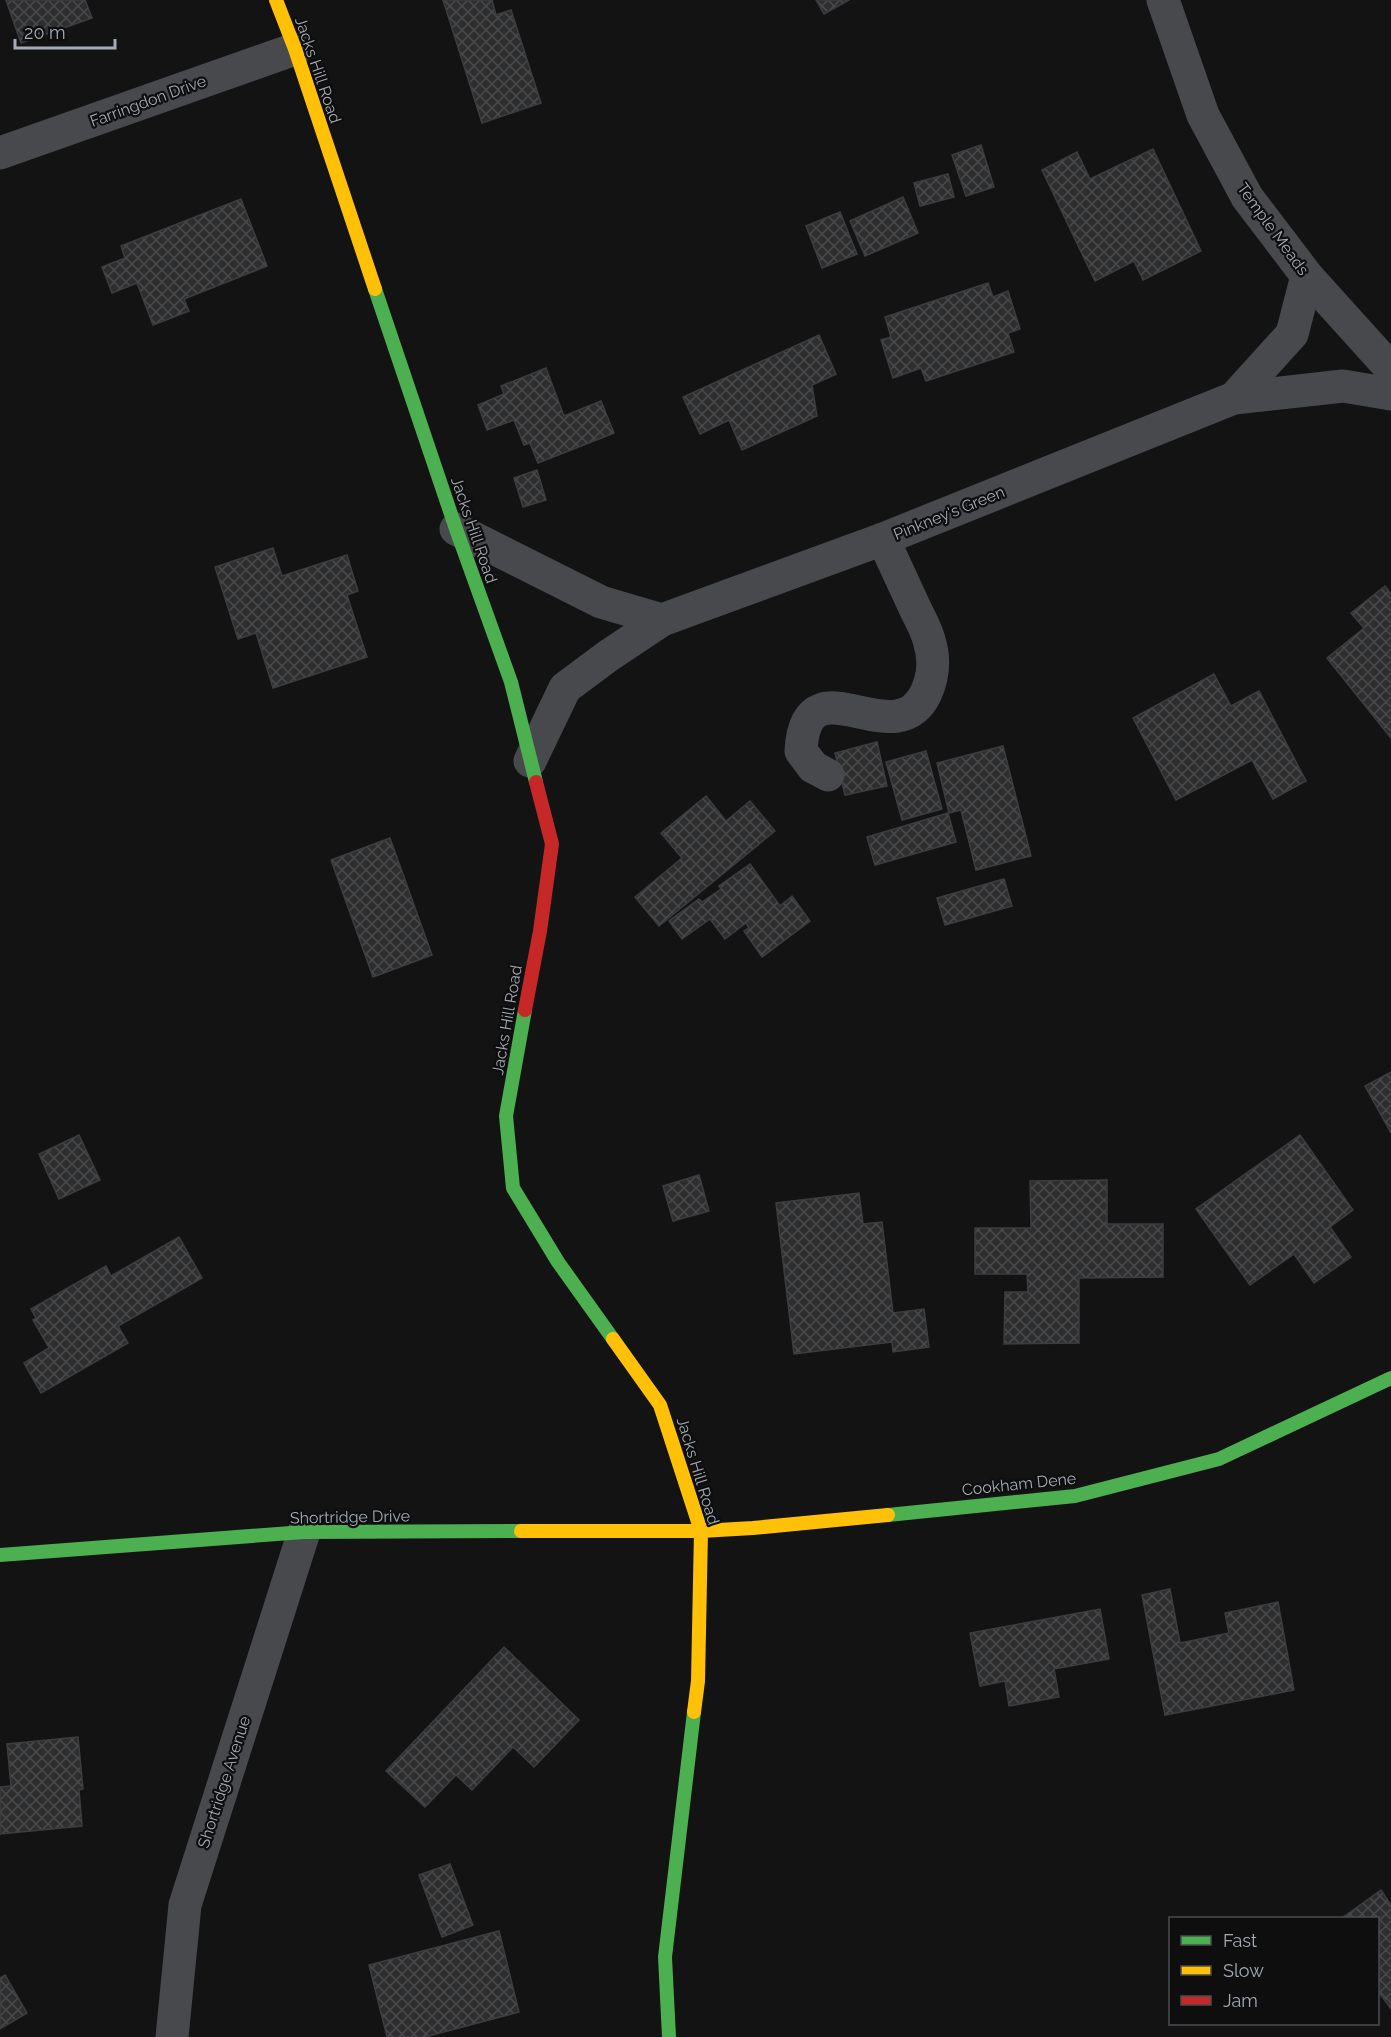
<svg xmlns="http://www.w3.org/2000/svg" width="1391" height="2037" viewBox="0 0 1391 2037" font-family="Raleway,sans-serif">
  <defs>
    <pattern id="building-cross-hatch" width="8" height="8" patternUnits="userSpaceOnUse" patternTransform="scale(1.5)"><rect width="8" height="8" fill="#2e2e2f"/><path d="M0 0l8 8M0 8l8-8" fill="none" stroke="#494a4b"/></pattern>
  </defs>
  <rect width="100%" height="100%" fill="#131314"/>
  <g fill="url(#building-cross-hatch)" stroke="#3c3d40" stroke-width="1.5">
    <polygon points="6,0 85,0 92,18 21,43"/>
    <polygon points="443,0 492,0 496,15 511,10 541,103 482,123"/>
    <polygon points="816,0 849,0 824,14"/>
    <polygon points="981,145 994,187 966,196 952,155"/>
    <polygon points="1153,149 1201,251 1143,280 1134,261 1095,281 1042,170 1077,152 1090,179"/>
    <polygon points="948,174 954,197 920,206 914,183"/>
    <polygon points="903,197 918,233 865,256 850,221"/>
    <polygon points="241,199 267,266 184,299 189,311 153,325 137,283 112,293 102,267 125,258 121,246"/>
    <polygon points="840,212 857,254 822,268 806,226"/>
    <polygon points="988,283 993,297 1008,291 1020,329 1008,333 1014,352 926,381 921,368 893,378 881,340 891,337 885,317"/>
    <polygon points="819,335 836,374 812,385 817,416 742,450 729,420 700,434 683,397"/>
    <polygon points="546,368 564,416 601,401 614,433 538,463 530,443 524,445 514,420 487,430 478,405 504,394 501,386"/>
    <polygon points="537,470 546,500 523,507 514,478"/>
    <polygon points="273,548 282,576 347,555 358,591 347,595 367,657 273,688 256,633 238,639 215,567"/>
    <polygon points="1385,586 1391,594 1391,738 1327,658 1364,628 1351,613"/>
    <polygon points="1214,674 1231,706 1259,691 1306,781 1273,799 1252,760 1176,800 1133,718"/>
    <polygon points="877,742 887,786 845,795 835,753"/>
    <polygon points="1003,746 1031,856 976,870 961,810 949,813 937,763"/>
    <polygon points="926,751 942,809 902,820 886,762"/>
    <polygon points="706,796 726,821 750,801 775,831 659,926 635,897 682,858 661,833"/>
    <polygon points="948,813 956,842 875,865 867,837"/>
    <polygon points="390,838 432,955 373,977 331,860"/>
    <polygon points="750,864 780,906 792,896 810,921 762,957 744,931 749,928 746,923 725,939 710,919 682,939 669,921 699,899 702,902 721,889 719,886"/>
    <polygon points="1004,879 1012,906 945,925 937,898"/>
    <polygon points="1391,1072 1391,1133 1365,1086"/>
    <polygon points="79,1135 100,1180 59,1199 39,1154"/>
    <polygon points="1300,1135 1353,1210 1330,1227 1351,1257 1314,1283 1294,1254 1250,1285 1196,1209"/>
    <polygon points="699,1175 709,1211 673,1221 663,1186"/>
    <polygon points="1107,1180 1107,1224 1163,1224 1163,1277 1079,1278 1079,1343 1004,1344 1005,1292 1028,1292 1027,1274 975,1274 975,1228 1031,1228 1030,1181"/>
    <polygon points="859,1193 863,1224 882,1222 893,1313 924,1309 929,1347 893,1352 892,1342 794,1354 776,1203"/>
    <polygon points="179,1237 202,1278 118,1326 128,1343 41,1393 24,1363 49,1348 33,1320 36,1318 31,1309 106,1266 111,1276"/>
    <polygon points="1170,1589 1180,1643 1229,1633 1225,1613 1278,1602 1294,1690 1165,1715 1142,1595"/>
    <polygon points="1100,1609 1109,1659 1054,1669 1059,1697 1009,1706 1005,1681 980,1686 970,1633"/>
    <polygon points="504,1647 579,1720 534,1767 513,1747 472,1790 456,1775 425,1807 386,1771"/>
    <polygon points="78,1737 83,1789 79,1790 82,1826 0,1834 0,1787 11,1786 7,1744"/>
    <polygon points="450,1864 473,1925 442,1937 419,1875"/>
    <polygon points="1381,1890 1391,1905 1391,2009 1378,1991 1378,1918 1342,1918"/>
    <polygon points="499,1931 519,2012 425,2037 387,2037 369,1965"/>
    <polygon points="5,1975 27,2013 0,2029 0,1978"/>
  </g>
  <g fill="none" stroke-linecap="round" stroke-linejoin="round">
    <g stroke="#48494c" stroke-width="33">
      <polyline points="1163,0 1203,115 1247,197 1307,276 1391,369"/>
      <polyline points="0,153 295,49"/>
      <polyline points="1234,398 1292,334 1307,276"/>
      <polyline points="456,529 601,602 662,620"/>
      <polyline points="530,761 565,688 608,656 662,620 883,539 1234,398 1343,386 1391,394"/>
      <path d="M828 775 813 767 801 751C806 655 895 759 926 693 934 675 935 659 929 640 926 628 919 617 914 606 904 584 893 561 883 539"/>
      <polyline points="172,2037 185,1905 304,1532"/>
    </g>
    <g stroke="#4caf50" stroke-width="14">
      <polyline points="375,289 456,529 511,682 536,782"/>
      <polyline points="525,1010 506,1116 513,1188 558,1262 613,1339"/>
      <polyline points="888,1515 1075,1496 1219,1459 1391,1378"/>
      <polyline points="0,1555 304,1532 521,1531"/>
      <polyline points="669,2037 665,1957 694,1712"/>
    </g>
    <g stroke="#ffc107" stroke-width="14">
      <polyline points="276,0 295,49 375,289"/>
      <polyline points="613,1339 660,1405 701,1531 698,1681 694,1712"/>
      <polyline points="521,1531 701,1531 753,1528 888,1515"/>
    </g>
    <polyline stroke="#c62828" stroke-width="14" points="525,1010 540,931 552,844 536,782"/>
  </g>
  <g text-anchor="middle" dominant-baseline="central" stroke-width="4.5" stroke-linejoin="round" paint-order="stroke">
    <g font-size="16" fill="#a5abb4" stroke="#0e0e0f">
      <text transform="translate(318 70) rotate(71)">Jacks Hill Road</text>
      <text transform="translate(148 101) rotate(-20)">Farringdon Drive</text>
      <text transform="translate(1273 229) rotate(54)">Temple Meads</text>
      <text transform="translate(949 513) rotate(-22)">Pinkney's Green</text>
      <text transform="translate(474 530) rotate(71)">Jacks Hill Road</text>
      <text transform="translate(507 1020) rotate(-80)">Jacks Hill Road</text>
      <text transform="translate(698 1471) rotate(73)">Jacks Hill Road</text>
      <text transform="translate(1019 1484) rotate(-6)">Cookham Dene</text>
      <text transform="translate(350 1517) rotate(-1)">Shortridge Drive</text>
      <text transform="translate(224 1782) rotate(-72)">Shortridge Avenue</text>
    </g>
  </g>
  <rect x="1169" y="1917" width="210" height="108" fill="#0e0e0f" stroke="#4a4d51" stroke-width="1.5"/>
  <rect x="1181" y="1936" width="30" height="9" fill="#4caf50" stroke="#4a4d51" stroke-width="1.5"/>
  <text x="1223" y="1947" font-size="18" fill="#a5abb4">Fast</text>
  <rect x="1181" y="1966" width="30" height="9" fill="#ffc107" stroke="#4a4d51" stroke-width="1.5"/>
  <text x="1223" y="1977" font-size="18" fill="#a5abb4">Slow</text>
  <rect x="1181" y="1996" width="30" height="9" fill="#c62828" stroke="#4a4d51" stroke-width="1.5"/>
  <text x="1223" y="2007" font-size="18" fill="#a5abb4">Jam</text>
  <path d="M15 39v9h100v-9" fill="none" stroke="#a5abb4" stroke-width="3"/>
  <text x="24" y="39" font-size="18" fill="#a5abb4" stroke="#0e0e0f" stroke-width="4.5" paint-order="stroke">20 m</text>
</svg>
